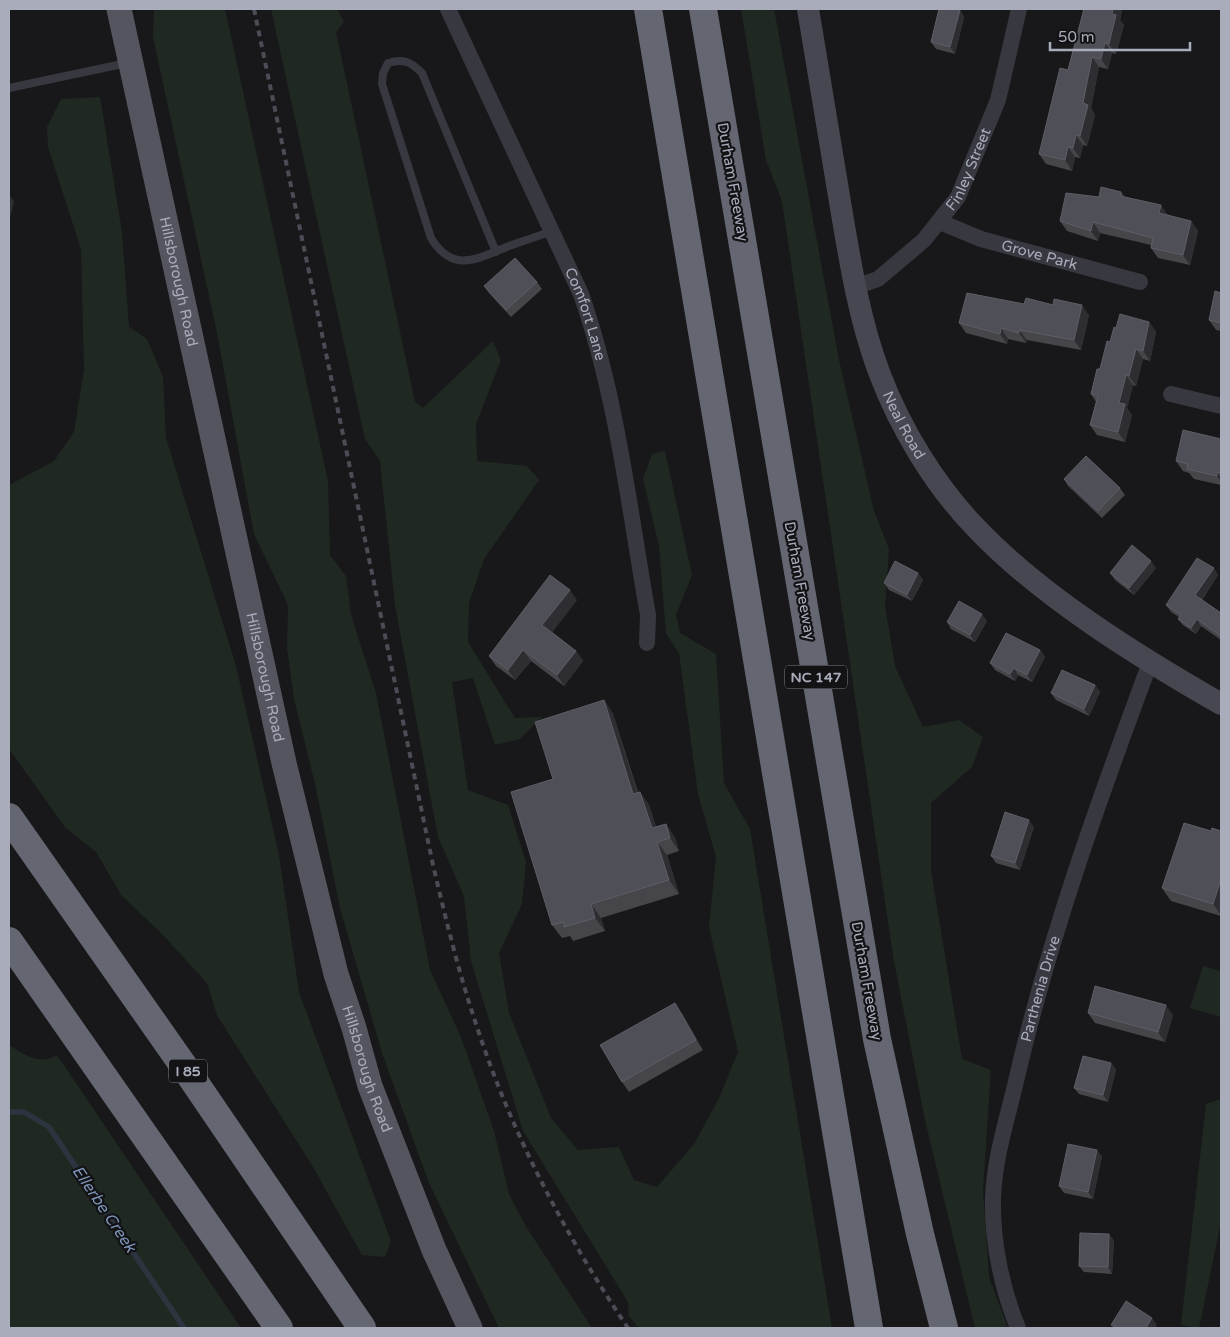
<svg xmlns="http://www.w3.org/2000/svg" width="1230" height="1337" viewBox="0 0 1230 1337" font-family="'Varela Round',sans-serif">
  <rect width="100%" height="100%" fill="#18181a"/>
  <g fill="#1f2922">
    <polygon points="154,9 225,9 328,481 330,555 346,576 351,615 376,693 430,970 461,1037 494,1131 509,1194 525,1225 592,1328 499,1328 429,1183 382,1053 340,908 315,784 294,699 287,648 288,605 254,534 217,333 153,37"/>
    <polygon points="271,9 337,9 344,22 336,32 415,402 423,408 493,341 501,360 476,424 477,461 527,466 539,480 484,559 469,603 468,642 515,718 542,717 520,739 495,745 473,678 452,682 468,790 508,805 526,862 522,904 499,953 509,1013 551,1118 578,1150 619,1147 634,1180 657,1187 694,1144 719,1098 738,1052 709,927 716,857 698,794 679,653 666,634 659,546 643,479 652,454 665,451 692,575 676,615 680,633 716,654 724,783 750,829 832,1328 639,1328 629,1316 628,1302 523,1131 471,961 464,896 438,837 395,605 380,461 365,439"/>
    <polygon points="741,9 774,9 839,360 874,511 889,549 885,606 895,666 923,727 959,720 983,737 972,767 931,803 931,870 962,1059 991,1070 983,1189 989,1277 1008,1328 975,1328 925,1120 893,956 782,201 766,160"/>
    <polygon points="100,97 122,232 129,327 147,339 163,377 166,438 236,666 279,855 299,992 391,1241 385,1257 362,1255 313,1167 217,1015 207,983 162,934 122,896 96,852 65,827 9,749 9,485 54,461 74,432 84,370 81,249 48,147 47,127 61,99"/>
    <polygon points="1203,966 1221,971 1221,1017 1190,1008"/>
    <path d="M9 1045C24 1054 39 1066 57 1055L241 1328H9Z"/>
    <polygon points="1221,1099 1221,1222 1199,1328 1181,1325 1206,1104"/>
  </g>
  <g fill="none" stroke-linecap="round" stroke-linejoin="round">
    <polyline stroke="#2c3440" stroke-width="5.5" points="9,1112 24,1112 49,1127 184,1328"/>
    <g stroke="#383840" stroke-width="8">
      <polyline points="9,88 127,63"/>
      <path d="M496 252 422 73C411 62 404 58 388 63L383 73 382 84 431 238C453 274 477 259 509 246 523 241 538 236 553 231"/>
    </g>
    <g stroke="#383840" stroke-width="16">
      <path id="s1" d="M448 9 581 294C617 397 629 508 648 615L647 643"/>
      <path id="s2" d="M940 222 981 239 1140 282"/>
      <path id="s3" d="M855 287 878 279 924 240 958 197 998 100 1019 9"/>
      <polyline points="1171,394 1221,406"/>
      <path id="s4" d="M1018 1328C1002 1289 992 1242 993 1199 994 1158 1008 1117 1017 1077 1050 935 1100 797 1151 660"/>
    </g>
    <path stroke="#464750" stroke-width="22" id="s5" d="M808 9C818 71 828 133 839 196 849 255 858 316 879 372 900 428 935 486 977 529 1042 597 1139 657 1221 704"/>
    <path stroke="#54555f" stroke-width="25" id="s6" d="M119 9 284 763 336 974 354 1028 370 1086 434 1250 470 1328"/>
    <g stroke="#646671" stroke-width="28">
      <polyline points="648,9 869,1328"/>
      <polyline points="703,9 877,1039 920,1234 944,1328"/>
      <polyline points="9,817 185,1068 362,1328"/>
      <polyline points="9,941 279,1328"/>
    </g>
    <path stroke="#4b4c55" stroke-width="4" stroke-dasharray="6 5" stroke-linecap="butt" d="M254 9 433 865C446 920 459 974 477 1027 512 1134 565 1235 628 1328"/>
  </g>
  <g fill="#45454a">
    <polygon points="1082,9 1121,9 1122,10 1120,20 1124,25 1116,54 1112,53 1108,69 1099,67 1091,108 1095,115 1087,146 1083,145 1080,158 1075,157 1072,171 1046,164 1039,154 1068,70 1083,11"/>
    <polygon points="960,10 964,17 955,54 936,49 931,42"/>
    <polygon points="1121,192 1125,197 1168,215 1191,221 1198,231 1190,265 1158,258 1151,248 1151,245 1100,233 1098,241 1067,231 1060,221 1099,197"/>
    <polygon points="537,282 542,289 511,317 489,293 484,286"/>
    <polygon points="1221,293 1221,331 1216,330 1209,320"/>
    <polygon points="1024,304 1089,315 1081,350 1027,340 1026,343 1008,339 1007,344 966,333 959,323"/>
    <polygon points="1149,322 1156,332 1150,361 1143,359 1136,386 1133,385 1127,408 1132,415 1125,442 1097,435 1090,425 1096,402 1091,394 1110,342 1116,328"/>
    <polygon points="1221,439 1221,485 1194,479 1189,473 1183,471 1176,461"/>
    <polygon points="1064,479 1120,488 1125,495 1102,518 1068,486"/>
    <polygon points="1156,568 1134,595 1115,580 1110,573"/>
    <polygon points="918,573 923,580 912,601 889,590 884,583"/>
    <polygon points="1218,575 1202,600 1221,613 1221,640 1201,626 1196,634 1183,625 1178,619 1179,617 1171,612 1166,605"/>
    <polygon points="577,600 552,632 576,651 583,661 564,686 531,661 515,680 496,666 489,656"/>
    <polygon points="987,621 975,642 951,629 947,622"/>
    <polygon points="1040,650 1045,657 1032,682 1018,675 1015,681 995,670 990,663"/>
    <polygon points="1095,685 1100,692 1089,716 1056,700 1051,693"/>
    <polygon points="604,700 613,714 638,792 640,792 649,805 656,827 666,824 675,838 679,851 667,855 679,894 601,918 605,931 573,941 570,936 562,938 552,925 553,779"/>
    <polygon points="1034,827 1020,870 996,863 991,856"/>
    <polygon points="1211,831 1221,831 1221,916 1171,901 1162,888"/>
    <polygon points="682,1013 703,1050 629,1092 622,1082"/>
    <polygon points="1088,1013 1173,1015 1165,1042 1095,1023"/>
    <polygon points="1111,1063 1116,1070 1108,1102 1079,1094 1074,1088"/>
    <polygon points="1102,1156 1093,1199 1064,1193 1059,1186"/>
    <polygon points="1109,1234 1114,1241 1112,1274 1084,1272 1079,1266"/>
  </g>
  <g fill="#2e2e32">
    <polygon points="1113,9 1121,9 1122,10 1120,20 1124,25 1116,54 1109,44 1112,14"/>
    <polygon points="960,10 964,17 955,54 950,47"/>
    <polygon points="1105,43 1112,53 1108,69 1101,59"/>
    <polygon points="1092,57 1099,67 1091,108 1095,115 1087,146 1080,136 1083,103"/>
    <polygon points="1076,135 1083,145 1080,158 1073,148"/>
    <polygon points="1068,147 1075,157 1072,171 1065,160"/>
    <polygon points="9,194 14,202 9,222"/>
    <polygon points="1161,205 1168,215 1159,213"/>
    <polygon points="1191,221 1198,231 1190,265 1183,255"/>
    <polygon points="1093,222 1100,233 1098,241 1091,231"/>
    <polygon points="1082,305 1089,315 1081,350 1074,340"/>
    <polygon points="1149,322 1156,332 1150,361 1143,351"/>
    <polygon points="1001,328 1008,339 1007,344 1000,334"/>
    <polygon points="1019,330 1027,340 1026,343 1019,333"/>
    <polygon points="1136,349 1143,359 1136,386 1129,376"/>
    <polygon points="1126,375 1133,385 1127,408 1132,415 1125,442 1118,432 1119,403"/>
    <polygon points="1217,472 1221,478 1221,482 1217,476"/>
    <polygon points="1151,561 1156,568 1134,595 1129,588"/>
    <polygon points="1214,568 1218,575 1200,602 1195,595"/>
    <polygon points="918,573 923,580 912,601 907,595"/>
    <polygon points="570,590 577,600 550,635 542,625"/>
    <polygon points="982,614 987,621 975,642 970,635"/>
    <polygon points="1197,619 1201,626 1196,634 1191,628"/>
    <polygon points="523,650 531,661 515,680 508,670"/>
    <polygon points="1040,650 1045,657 1032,682 1027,675"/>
    <polygon points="576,651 583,661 564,686 557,675"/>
    <polygon points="1014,668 1018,675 1015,681 1010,674"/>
    <polygon points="1095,685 1100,692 1089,716 1084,709"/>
    <polygon points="604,700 613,714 642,807 633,794"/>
    <polygon points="640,792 649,805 661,842 652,828"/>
    <polygon points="1029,820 1034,827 1020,870 1015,863"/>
    <polygon points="666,824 675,838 679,851 670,838"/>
    <polygon points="657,842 667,855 679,894 669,880"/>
    <polygon points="1221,879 1221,915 1213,904"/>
    <polygon points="591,904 601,918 605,931 595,918"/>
    <polygon points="675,1003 682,1013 703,1050 696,1040"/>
    <polygon points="1166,1005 1173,1015 1165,1042 1158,1032"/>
    <polygon points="1111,1063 1116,1070 1108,1102 1103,1095"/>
    <polygon points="1097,1150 1102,1156 1093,1199 1088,1192"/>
    <polygon points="1109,1234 1114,1241 1112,1274 1108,1267"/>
    <polygon points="1152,1318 1157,1325 1155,1328 1146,1328"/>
  </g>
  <g fill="#4f5057" stroke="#5d5e66">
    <polygon points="939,9 954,9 960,10 950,47 931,42"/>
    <polygon points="1084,9 1113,9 1112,14 1116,15 1109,44 1105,43 1101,59 1092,57 1083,103 1088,105 1080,136 1076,135 1073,148 1068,147 1065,160 1039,154 1060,68 1068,70"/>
    <polygon points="1101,187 1121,192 1120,196 1161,205 1159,213 1191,221 1183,255 1151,248 1153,238 1093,222 1091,231 1060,221 1066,193 1099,197"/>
    <polygon points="515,258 537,282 506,310 484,286"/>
    <polygon points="1215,291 1221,293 1221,323 1209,320"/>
    <polygon points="967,293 1024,304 1026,298 1053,305 1054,299 1082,305 1074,340 1019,330 1019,333 1001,328 1000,334 959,323"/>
    <polygon points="1120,314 1149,322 1143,351 1136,349 1129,376 1126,375 1119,403 1125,404 1118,432 1090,425 1098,396 1091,394 1097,369 1100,369 1107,341 1110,342 1114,327 1116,328"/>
    <polygon points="1183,430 1221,439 1221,473 1217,472 1217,476 1187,469 1188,464 1176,461"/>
    <polygon points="1086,456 1120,488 1098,511 1064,479"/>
    <polygon points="1132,545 1151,561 1129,588 1110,573"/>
    <polygon points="1197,558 1214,568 1195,595 1221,613 1221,636 1197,619 1191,628 1178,619 1181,615 1166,605"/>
    <polygon points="895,561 918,573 907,595 884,583"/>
    <polygon points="550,575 570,590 542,625 576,651 557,675 523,650 508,670 489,656"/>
    <polygon points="959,601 982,614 970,635 947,622"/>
    <polygon points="1006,633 1040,650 1027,675 1014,668 1010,674 990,663"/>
    <polygon points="1062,670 1095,685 1084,709 1051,693"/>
    <polygon points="604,700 633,794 640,792 652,828 666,824 670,838 657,842 669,880 591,904 595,918 564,927 564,922 552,925 511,792 553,779 535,722"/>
    <polygon points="1005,812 1029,820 1015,863 991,856"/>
    <polygon points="1184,823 1211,831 1212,828 1221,831 1221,879 1213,904 1162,888"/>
    <polygon points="1095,986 1166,1005 1158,1032 1088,1013"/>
    <polygon points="675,1003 696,1040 622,1082 600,1045"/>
    <polygon points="1083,1056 1111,1063 1103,1095 1074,1088"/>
    <polygon points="1068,1144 1097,1150 1088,1192 1059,1186"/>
    <polygon points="1080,1233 1109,1234 1108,1267 1079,1266"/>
    <polygon points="1126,1301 1152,1318 1146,1328 1117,1328 1111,1325"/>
  </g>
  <g text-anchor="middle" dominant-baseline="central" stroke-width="4.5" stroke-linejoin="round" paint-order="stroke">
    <g fill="#131315" stroke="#7c7e89" stroke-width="1">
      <rect x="785" y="665.5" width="62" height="23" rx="4"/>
      <rect x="169" y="1059.5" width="38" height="23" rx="4"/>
    </g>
    <g font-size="14" font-weight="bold" fill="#a9acbb">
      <text x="816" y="677">NC 147</text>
      <text x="188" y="1071">I 85</text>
    </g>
    <g font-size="15" fill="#a9acbb" stroke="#131315">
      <text stroke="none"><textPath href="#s3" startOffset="169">Finley Street</textPath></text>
      <text transform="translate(733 182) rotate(80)">Durham Freeway</text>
      <text stroke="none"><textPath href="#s2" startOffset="105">Grove Park</textPath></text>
      <text stroke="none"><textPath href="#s6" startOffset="279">Hillsborough Road</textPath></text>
      <text stroke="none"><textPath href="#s1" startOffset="335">Comfort Lane</textPath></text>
      <text stroke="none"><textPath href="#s5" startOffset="429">Neal Road</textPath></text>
      <text transform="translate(800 581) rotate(80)">Durham Freeway</text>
      <text stroke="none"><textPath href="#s6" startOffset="684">Hillsborough Road</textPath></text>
      <text transform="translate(867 981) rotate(80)">Durham Freeway</text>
      <text stroke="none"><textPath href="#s4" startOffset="348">Parthenia Drive</textPath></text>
      <text stroke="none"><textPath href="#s6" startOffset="1089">Hillsborough Road</textPath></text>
    </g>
    <g font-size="16" font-style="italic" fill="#7d95b9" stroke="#131315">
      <text transform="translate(104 1209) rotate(56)">Ellerbe Creek</text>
    </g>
  </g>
  <rect width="1230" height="1337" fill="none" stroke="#a9acbb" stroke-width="20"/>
  <path d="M1050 42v8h140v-8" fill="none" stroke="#a9acbb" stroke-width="2.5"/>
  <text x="1058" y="42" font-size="15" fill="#a9acbb" stroke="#131315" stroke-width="4" paint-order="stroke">50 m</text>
</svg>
